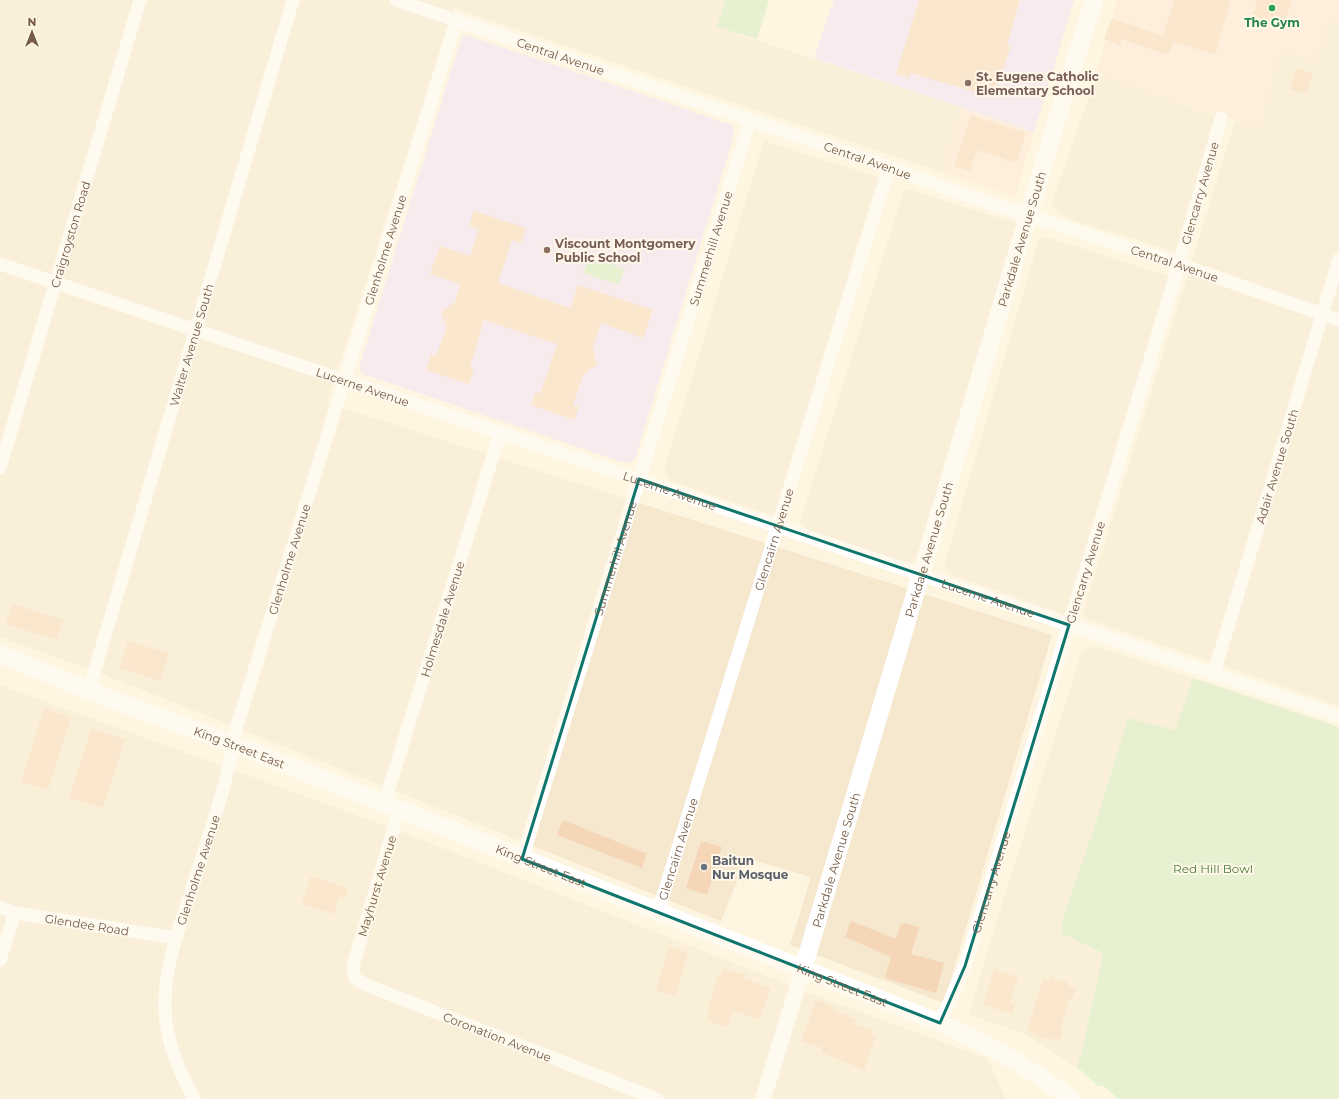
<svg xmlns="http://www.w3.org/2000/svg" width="1339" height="1099" viewBox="0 0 1339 1099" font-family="Montserrat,sans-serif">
  <rect width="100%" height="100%" fill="#fef5e1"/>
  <g fill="#f6e8cf">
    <polygon points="0,0 725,0 717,27 962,108 943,173 454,8 327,403 1052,635 944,1003 790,945 811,877 746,858 721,921 105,675 0,637"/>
    <polygon points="1329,21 1339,23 1339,706 1082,617 1235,121 1260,129 1280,50"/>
    <polygon points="1097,73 1218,116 1176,252 1068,219 1051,206"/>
    <polygon points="764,141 886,180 780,514 769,514 670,481 664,470"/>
    <polygon points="909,189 1018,224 922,561 910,563 808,531 800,522 903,193"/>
    <polygon points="1046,237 1168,276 1172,283 1072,610 1063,614 951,575 944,566 1039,239"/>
    <polygon points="1093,646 1193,678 1174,735 1061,923 1114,946 1078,1068 1023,1033 969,1015 996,923 1082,651"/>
    <polygon points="0,685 381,824 820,997 988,1059 1006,1099 0,1099"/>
  </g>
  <g fill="#ffe5d4">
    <polygon points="1117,0 1339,0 1339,23 1329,21 1317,64 1280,50 1260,129 1097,73"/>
    <polygon points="962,108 1034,132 1015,197 943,173"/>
  </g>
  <g fill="#f2defa">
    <polygon points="834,0 1074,0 1034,132 814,58"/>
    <polygon points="469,36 732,125 733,127 734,135 635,459 630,462 625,463 363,374 360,370 360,365 460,42 463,37"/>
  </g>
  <g fill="#cdecbf">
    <polygon points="725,0 769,0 757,39 717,27"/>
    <polygon points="589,257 625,269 619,285 583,273"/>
    <polygon points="1193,678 1339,727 1339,1099 1118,1099 1104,1086 1098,1086 1077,1067 1083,1047 1103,953 1061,933 1063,925 1061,924 1095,825 1128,718 1175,730"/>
  </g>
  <g fill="#f5d6b7">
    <polygon points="919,0 1020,0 1007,45 1011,46 992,97 911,73 909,78 896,74"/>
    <polygon points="1175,0 1231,0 1215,54 1173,42 1168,55 1122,39 1120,45 1104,39 1112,18 1163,36"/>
    <polygon points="1257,0 1292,0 1284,26 1252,16"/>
    <polygon points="1296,68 1313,73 1306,94 1290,89"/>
    <polygon points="971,115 1026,133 1016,163 977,150 970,171 954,166"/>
    <polygon points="474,211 526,228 521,243 512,240 498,283 570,308 578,285 653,310 643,338 601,323 592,350 595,351 594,354 597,365 588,370 587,374 584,373 573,405 579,407 574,420 531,405 536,392 540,394 557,344 484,320 470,367 474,369 469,384 426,370 431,354 436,356 447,326 444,325 445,322 441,312 450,306 451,303 454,304 460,284 430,274 440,246 470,256 479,229 469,226"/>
    <polygon points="12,604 63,620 57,640 6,624"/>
    <polygon points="128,641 169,653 160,681 119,668"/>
    <polygon points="44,708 71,717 48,790 21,782"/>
    <polygon points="91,729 125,739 103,808 69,798"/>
    <polygon points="563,820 647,854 642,868 557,835"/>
    <polygon points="701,841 722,847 707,895 686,888"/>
    <polygon points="311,876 348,888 345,899 339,898 334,914 302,904"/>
    <polygon points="851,921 896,939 901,924 904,925 904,923 919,927 911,954 944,963 936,993 885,978 891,957 845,937"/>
    <polygon points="669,946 688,952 676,996 656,991"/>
    <polygon points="994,969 1018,977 1010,1003 1015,1004 1012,1014 983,1005"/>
    <polygon points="723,970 745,974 743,978 771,988 759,1020 733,1010 728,1027 708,1021 710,1014 707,1013 718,975 721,976"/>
    <polygon points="1051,977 1069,983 1068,986 1076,988 1072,998 1070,998 1060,1029 1063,1030 1060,1040 1052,1038 1051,1041 1033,1035 1034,1032 1027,1030 1043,979 1050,981"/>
    <polygon points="816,1000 835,1006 833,1010 857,1019 855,1024 873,1031 871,1034 876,1036 864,1070 821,1052 822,1048 801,1041"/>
  </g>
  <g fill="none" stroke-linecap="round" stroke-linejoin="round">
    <g stroke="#fff" stroke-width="13">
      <path id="s1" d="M396 0 889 167 956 192 1179 264 1339 320"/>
      <path id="s2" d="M0 264 1339 716"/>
      <path id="s3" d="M0 468 140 0"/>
      <path id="s4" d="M1214 673 1339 259"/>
      <path id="s5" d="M89 690 293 0"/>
      <path id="s6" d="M384 804 500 433"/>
      <path id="s7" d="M399 810 354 962 353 970 355 978 364 984 657 1099"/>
      <path id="s8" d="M522 859 750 120"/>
      <path id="s9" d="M0 907 15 913 176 938"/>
      <path id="s10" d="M658 912 889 167"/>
      <polyline points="0,960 15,913"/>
      <path id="s11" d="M940 1023 965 966 1179 264 1221 118"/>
      <path id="s12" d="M194 1099C181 1074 170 1051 166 1022 161 981 174 942 187 904 205 846 227 788 236 729L456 21"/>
    </g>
    <polyline stroke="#fff" stroke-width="16" points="763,1099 803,969"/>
    <g stroke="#fff" stroke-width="18">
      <path id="s13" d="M0 654 100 695 244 748 940 1023C987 1044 1031 1067 1071 1099"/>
      <path id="s14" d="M803 969 1067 86 1094 0"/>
    </g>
  </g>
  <path d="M0 0H1339V1099H0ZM639 479 1069 625 965 966 940 1023 522 859Z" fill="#fef5e1" fill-opacity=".55" fill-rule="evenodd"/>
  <path fill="none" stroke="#0f766e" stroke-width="3" stroke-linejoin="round" d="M639 479 1069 625 965 966 940 1023 522 859Z"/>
  <circle fill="#2e9e5b" stroke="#fff8e9" stroke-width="1.5" cx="1272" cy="8" r="4"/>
  <g fill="#8d6e63" stroke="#fff8e9" stroke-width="1.5">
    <circle cx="968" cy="83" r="4"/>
    <circle cx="547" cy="250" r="4"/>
  </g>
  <circle fill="#6b7280" stroke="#fff8e9" stroke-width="1.5" cx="704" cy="867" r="4"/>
  <g text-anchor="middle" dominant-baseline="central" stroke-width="4" stroke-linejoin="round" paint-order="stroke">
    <g font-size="12" font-weight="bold" fill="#27864d" stroke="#fff8e9">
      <text x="1272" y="22">The Gym</text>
    </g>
    <g font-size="12" fill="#775c46" stroke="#fff8e9">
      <text stroke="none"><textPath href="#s1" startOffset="174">Central Avenue</textPath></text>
      <text stroke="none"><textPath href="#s1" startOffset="498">Central Avenue</textPath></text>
      <text stroke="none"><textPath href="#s11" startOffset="870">Glencarry Avenue</textPath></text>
      <text stroke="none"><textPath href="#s3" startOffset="244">Craigroyston Road</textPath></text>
      <text stroke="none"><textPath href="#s14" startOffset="762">Parkdale Avenue South</textPath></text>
      <text stroke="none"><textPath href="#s8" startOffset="639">Summerhill Avenue</textPath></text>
      <text stroke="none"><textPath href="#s12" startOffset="887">Glenholme Avenue</textPath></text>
      <text stroke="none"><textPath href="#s1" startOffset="822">Central Avenue</textPath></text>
      <text stroke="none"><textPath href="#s5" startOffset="360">Walter Avenue South</textPath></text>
      <text stroke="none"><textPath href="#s2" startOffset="383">Lucerne Avenue</textPath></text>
      <text stroke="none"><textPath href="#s4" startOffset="216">Adair Avenue South</textPath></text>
      <text stroke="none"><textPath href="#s2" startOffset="707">Lucerne Avenue</textPath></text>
      <text stroke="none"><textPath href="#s10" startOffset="390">Glencairn Avenue</textPath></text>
      <text stroke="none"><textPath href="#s14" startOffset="438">Parkdale Avenue South</textPath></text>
      <text stroke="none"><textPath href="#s8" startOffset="315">Summerhill Avenue</textPath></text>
      <text stroke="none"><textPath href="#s12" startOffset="563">Glenholme Avenue</textPath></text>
      <text stroke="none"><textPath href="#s11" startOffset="474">Glencarry Avenue</textPath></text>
      <text stroke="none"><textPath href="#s2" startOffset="1043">Lucerne Avenue</textPath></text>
      <text stroke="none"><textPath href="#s6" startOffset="194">Holmesdale Avenue</textPath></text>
      <text stroke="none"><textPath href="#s13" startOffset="257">King Street East</textPath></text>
      <text stroke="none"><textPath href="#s10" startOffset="66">Glencairn Avenue</textPath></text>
      <text stroke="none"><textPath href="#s14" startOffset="114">Parkdale Avenue South</textPath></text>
      <text stroke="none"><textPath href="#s13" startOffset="581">King Street East</textPath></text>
      <text stroke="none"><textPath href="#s12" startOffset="239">Glenholme Avenue</textPath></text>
      <text stroke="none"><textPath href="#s11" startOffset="150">Glencarry Avenue</textPath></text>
      <text transform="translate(377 886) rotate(-73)">Mayhurst Avenue</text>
      <text stroke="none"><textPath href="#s9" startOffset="89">Glendee Road</textPath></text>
      <text stroke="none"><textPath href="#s13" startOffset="905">King Street East</textPath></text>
      <text stroke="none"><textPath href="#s7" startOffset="329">Coronation Avenue</textPath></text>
    </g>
    <g font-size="12" font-weight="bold" fill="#785e54" stroke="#fff8e9" text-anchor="start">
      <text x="976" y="76">St. Eugene Catholic<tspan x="976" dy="14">Elementary School</tspan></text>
      <text x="555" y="243">Viscount Montgomery<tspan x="555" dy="14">Public School</tspan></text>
    </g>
    <g font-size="12" font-weight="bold" fill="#5b616d" stroke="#fff8e9" text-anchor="start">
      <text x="712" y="860">Baitun<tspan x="712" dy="14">Nur Mosque</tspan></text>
    </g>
    <g font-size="12" fill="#4a7d3d" stroke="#fff8e9">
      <text x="1213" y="868">Red Hill Bowl</text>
    </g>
  </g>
  <g transform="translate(32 32)" stroke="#fff8e9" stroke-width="3" paint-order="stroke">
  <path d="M0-3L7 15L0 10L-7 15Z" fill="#775c46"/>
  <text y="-6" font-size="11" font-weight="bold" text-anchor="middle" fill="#775c46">N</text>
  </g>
</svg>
